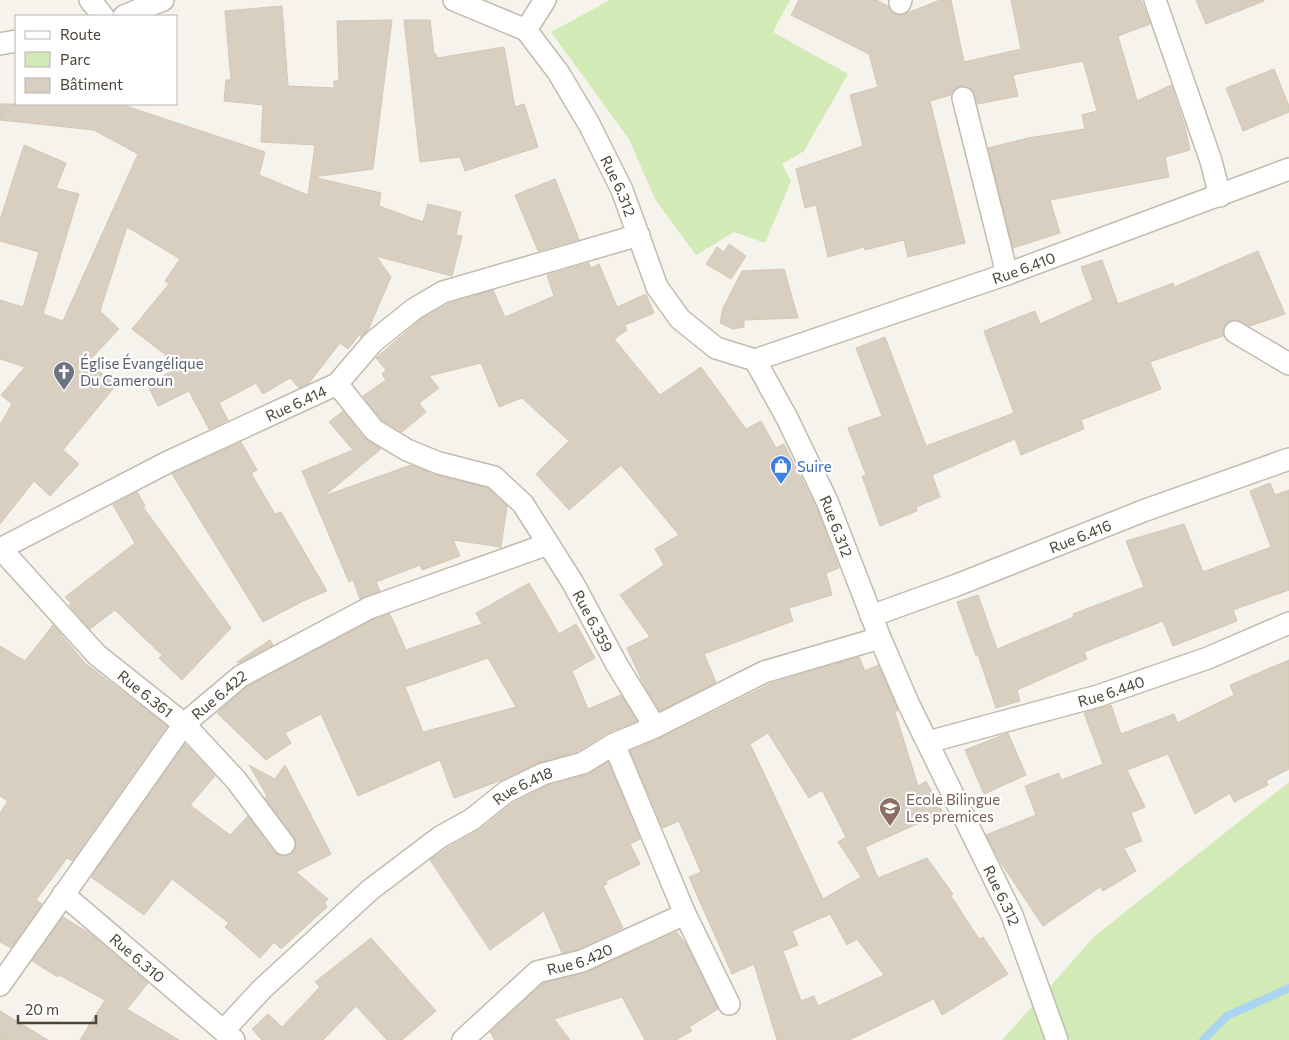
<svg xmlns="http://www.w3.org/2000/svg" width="1289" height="1040" viewBox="0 0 1289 1040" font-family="Commissioner,sans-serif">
  <rect width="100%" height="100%" fill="#f6f3ec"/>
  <g fill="#d2eab5">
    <polygon points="610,0 790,0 773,32 848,74 804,151 782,164 791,181 765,243 734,232 696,255 655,199 629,139 551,32"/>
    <polygon points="1289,782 1289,1040 1002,1040 1095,936"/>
  </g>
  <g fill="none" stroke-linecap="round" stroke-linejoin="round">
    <polyline stroke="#a9d4f2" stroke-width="8" points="1203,1040 1227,1016 1289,988"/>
  </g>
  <g fill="#d8cfc1" stroke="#d3c7b4" fill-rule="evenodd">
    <polygon points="799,0 876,0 888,6 896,15 902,15 940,0 951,0 964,62 1021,49 1011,0 1141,0 1150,24 1118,36 1137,101 1171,85 1185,126 1190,150 1165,157 1169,177 1050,200 1060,233 1013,248 988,148 1028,138 1085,129 1082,115 1097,111 1083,61 1013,75 1018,96 978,104 972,90 967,86 960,86 951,95 930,101 965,243 908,257 904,240 865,250 864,247 828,257 816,205 805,208 796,169 863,146 850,95 878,87 869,54 791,15"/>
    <polygon points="1196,0 1264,0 1264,1 1206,24"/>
    <polygon points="282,6 288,86 334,88 334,81 339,81 337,21 392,20 373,169 313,177 381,193 379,206 423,222 428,204 461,212 456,235 462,236 452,276 376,256 391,277 368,330 361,337 359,335 348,349 340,343 309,383 299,388 290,378 263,394 256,383 219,403 228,420 209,429 189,391 158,406 147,384 181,367 132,329 169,284 165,281 180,259 127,227 100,311 119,329 88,362 116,385 63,450 79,464 50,496 34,481 0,524 0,425 12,404 1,395 25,367 0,359 0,300 23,307 39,252 0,241 0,220 24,145 66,163 56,188 79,194 43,314 63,321 138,154 94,130 0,120 0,104 120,104 265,152 259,175 308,195 315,145 261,142 263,105 224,101 226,80 231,80 225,11"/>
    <polygon points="404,20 430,20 434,54 436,54 437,58 504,47 515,107 524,104 538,147 465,171 460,157 420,162"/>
    <polygon points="1274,69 1289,106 1289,112 1243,131 1226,88"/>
    <polygon points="555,179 579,239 538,251 515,195"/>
    <polygon points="729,244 746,256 731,279 706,264 717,247 724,252"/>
    <polygon points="1258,251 1285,314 1250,326 1236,320 1229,321 1224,326 1223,336 1150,362 1161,389 1081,420 1084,429 1021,455 1015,439 932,475 940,497 916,507 917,511 880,526 862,476 866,475 848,428 882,416 856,348 885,337 926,446 1014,413 984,331 1035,311 1040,324 1093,300 1081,267 1102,260 1118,304 1173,283 1174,287"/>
    <polygon points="589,263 591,268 599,264 617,307 646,294 654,313 625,325 627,330 614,339 660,395 701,367 746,429 761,421 776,448 784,444 817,509 839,568 826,573 832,595 789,608 793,621 704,654 716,682 660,711 643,683 627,648 650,637 620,595 664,565 655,549 679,535 621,465 569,510 536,474 569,441 522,398 499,407 481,363 429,376 439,388 419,403 426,412 402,432 382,420 363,396 386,380 382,374 386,370 376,358 421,319 448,304 493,290 505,317 554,296 547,275"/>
    <polygon points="784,269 798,318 744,320 744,327 733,329 720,323 723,308 742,271"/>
    <polygon points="343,411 364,438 381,449 324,496 411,465 436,475 488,488 507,506 501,547 453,540 460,556 422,570 420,565 376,582 380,591 360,599 353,580 349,582 302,471 353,450 329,422"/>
    <polygon points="241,442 257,470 251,473 275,514 281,512 327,591 303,601 263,622 172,474"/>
    <polygon points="1270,483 1275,495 1289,490 1289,590 1233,610 1237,621 1173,646 1163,621 1084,652 1087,659 1017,690 1020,701 996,708 978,655 976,656 957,602 978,595 997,649 1074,617 1073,614 1144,587 1126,541 1184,524 1203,572 1271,547 1250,491"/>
    <polygon points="137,492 145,506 143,507 231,628 182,680 159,658 162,655 115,610 90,629 69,605 71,603 65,597 135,543 113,505"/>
    <path d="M529 583 559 634 576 624 595 658 572 671 588 709 621 695 637 721 607 733 578 751 538 763 502 780 454 798 440 760 358 796 321 714 285 733 291 743 266 760 217 713 248 686 374 619 390 614 406 650 482 624 476 613ZM488 658 516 707 423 732 405 687Z"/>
    <polygon points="53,625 85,663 167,726 72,861 67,858 36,900 42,904 11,948 0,942 0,813 8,801 0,796 0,646 25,661"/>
    <polygon points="270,640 273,645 239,663 237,662"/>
    <path d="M859 657 865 671 878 665 898 710 895 712 918 786 926 781 942 811 933 817 865 847 878 878 927 858 953 894 951 896 979 939 983 937 1008 974 942 1015 934 999 849 1040H777L754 964 732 974 689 877 701 872 679 821 663 828 630 751 661 738 772 683ZM768 733 809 798 822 790 846 837 838 842 861 877 823 899 750 744ZM830 914 847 945 857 939 884 975 818 1006 814 996 801 1001 783 951 798 945 792 931Z"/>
    <polygon points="1289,660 1289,769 1266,781 1268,785 1234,802 1230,793 1195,814 1168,754 1127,770 1145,807 1131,813 1142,841 1124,848 1136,871 1103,891 1100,887 1043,926 1001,863 986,835 1036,815 1025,786 1059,773 1061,780 1103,764 1084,713 1111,705 1121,734 1174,714 1177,723 1234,695 1230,685"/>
    <polygon points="1008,733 1026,775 984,794 965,750"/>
    <polygon points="185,744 215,776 190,805 230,835 248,816 274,852 280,856 291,854 296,848 294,837 265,798 267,796 249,765 275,779 285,765 331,854 296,872 328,899 325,903 327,907 281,949 274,942 260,958 225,927 229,923 172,879 144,915 91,877"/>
    <polygon points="608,762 640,839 630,844 640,864 606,881 607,884 603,886 623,928 578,949 562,953 544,911 490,950 430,860 447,848 479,830 513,803 547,786 587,775"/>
    <polygon points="63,917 89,933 148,983 127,1009 179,1040 80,1040 105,1000 59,975 58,977 32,961"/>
    <polygon points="677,932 687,946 718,1009 689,1027 692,1031 676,1040 645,1040 622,997 554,1019 570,1040 495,1040 490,1032 543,983 587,972"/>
    <polygon points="371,938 436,1011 402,1040 387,1040 356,1006 323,1040 262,1040 252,1029 268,1014 282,1027 320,987 315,982"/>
    <polygon points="0,1011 48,1040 0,1040"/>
  </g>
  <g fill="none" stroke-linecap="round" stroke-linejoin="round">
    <g stroke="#c2bbae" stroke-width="24">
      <g id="street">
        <polyline points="90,0 103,16"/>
        <path id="s1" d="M454 0 526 30 558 72 589 124 622 190 657 287 680 319 716 348 755 360 787 418 827 501 880 638 909 705 1012 915 1057 1040"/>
        <polyline points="1155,0 1211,161 1220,196"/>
        <polyline points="900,3 901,0"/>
        <polyline points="124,16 163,0"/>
        <polyline points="526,30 545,0"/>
        <polyline points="0,44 16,41"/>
        <polyline points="963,98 1007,274"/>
        <polyline points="1235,332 1289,364"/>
        <path id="s2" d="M755 360 1007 274 1289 169"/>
        <path id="s3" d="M337 384 374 430 407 450 439 463 494 477 523 504 573 583 617 665 655 727 764 672 880 638"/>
        <path id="s4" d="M0 549 168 462 337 384 373 342 414 309 443 292 639 235"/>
        <path id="s5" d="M1 549 97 655 184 724 236 780 284 844"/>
        <path id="s6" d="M871 616 957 585 1143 511 1289 459"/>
        <path id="s7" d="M928 742 1098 696 1208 658 1289 623"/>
        <polyline points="614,744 655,727"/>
        <path id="s8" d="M63 894 234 1040"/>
        <path id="s9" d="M0 985 184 724 241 676 369 608 548 544"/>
        <path id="s10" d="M224 1030 262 989 370 890 440 837 471 820 506 792 543 774 583 763 614 744 685 914 729 1004"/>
        <path id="s11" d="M463 1040 537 972 582 961 685 914"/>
      </g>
    </g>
    <use href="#street" stroke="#fff" stroke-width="21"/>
  </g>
  <defs>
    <g id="church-pin" transform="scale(1.125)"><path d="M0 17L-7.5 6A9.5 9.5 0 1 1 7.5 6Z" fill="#6b7280" stroke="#fff"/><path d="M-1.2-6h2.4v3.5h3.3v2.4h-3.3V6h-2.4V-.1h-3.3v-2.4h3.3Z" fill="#fff"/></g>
    <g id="shop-pin" transform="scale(1.125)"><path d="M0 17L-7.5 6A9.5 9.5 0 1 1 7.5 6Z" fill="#3f7fe0" stroke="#fff"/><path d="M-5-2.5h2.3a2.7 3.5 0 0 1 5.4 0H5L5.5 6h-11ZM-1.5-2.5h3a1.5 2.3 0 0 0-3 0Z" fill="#fff"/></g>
    <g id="school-pin" transform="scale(1.125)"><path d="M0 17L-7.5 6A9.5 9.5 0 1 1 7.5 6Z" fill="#8d6e63" stroke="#fff"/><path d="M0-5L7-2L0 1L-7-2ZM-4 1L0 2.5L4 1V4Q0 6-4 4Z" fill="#fff"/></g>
  </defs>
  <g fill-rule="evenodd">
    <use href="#church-pin" x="64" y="372"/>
    <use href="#shop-pin" x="781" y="466"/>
    <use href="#school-pin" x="890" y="808"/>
  </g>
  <g text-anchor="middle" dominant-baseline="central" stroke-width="4.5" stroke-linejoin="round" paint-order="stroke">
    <g font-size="15" fill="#4b4439" stroke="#fff">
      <text stroke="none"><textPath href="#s1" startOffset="260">Rue 6.312</textPath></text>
      <text stroke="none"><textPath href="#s2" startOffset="284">Rue 6.410</textPath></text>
      <text stroke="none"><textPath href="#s4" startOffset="330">Rue 6.414</textPath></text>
      <text stroke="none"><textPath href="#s1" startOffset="680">Rue 6.312</textPath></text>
      <text stroke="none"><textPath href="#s6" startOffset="224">Rue 6.416</textPath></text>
      <text stroke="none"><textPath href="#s3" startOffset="365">Rue 6.359</textPath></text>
      <text stroke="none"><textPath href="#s7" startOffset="190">Rue 6.440</textPath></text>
      <text stroke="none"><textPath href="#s5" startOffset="205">Rue 6.361</textPath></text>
      <text stroke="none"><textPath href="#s9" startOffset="365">Rue 6.422</textPath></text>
      <text stroke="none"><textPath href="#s10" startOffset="388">Rue 6.418</textPath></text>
      <text stroke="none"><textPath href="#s1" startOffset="1085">Rue 6.312</textPath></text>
      <text stroke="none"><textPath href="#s8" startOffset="98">Rue 6.310</textPath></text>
      <text stroke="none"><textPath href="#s11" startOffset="145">Rue 6.420</textPath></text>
    </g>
    <g font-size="15" fill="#5b616d" stroke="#fff" text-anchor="start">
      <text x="80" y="363">Église Évangélique<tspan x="80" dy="17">Du Cameroun</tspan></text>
    </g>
    <g font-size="15" fill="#366cbe" stroke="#fff" text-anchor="start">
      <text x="797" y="466">Suire</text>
    </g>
    <g font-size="15" fill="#785e54" stroke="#fff" text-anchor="start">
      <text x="906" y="799">Ecole Bilingue<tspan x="906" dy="17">Les premices</tspan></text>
    </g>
  </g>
  <rect x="15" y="15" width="162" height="90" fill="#ffffff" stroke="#b7b4b0"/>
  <rect x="25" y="31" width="25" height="8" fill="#ffffff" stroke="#b7b4b0"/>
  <text x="60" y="40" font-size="15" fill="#4b4439">Route</text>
  <rect x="25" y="52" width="25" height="15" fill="#d2eab5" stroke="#b7b4b0"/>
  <text x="60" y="65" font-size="15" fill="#4b4439">Parc</text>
  <rect x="25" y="78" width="25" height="15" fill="#d8cfc1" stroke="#b7b4b0"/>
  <text x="60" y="90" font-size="15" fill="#4b4439">Bâtiment</text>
  <path d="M18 1015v8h78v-8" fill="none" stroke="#4b4439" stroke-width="2.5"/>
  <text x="25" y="1015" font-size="15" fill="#4b4439" stroke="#ffffff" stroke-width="4" paint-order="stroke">20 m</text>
</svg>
